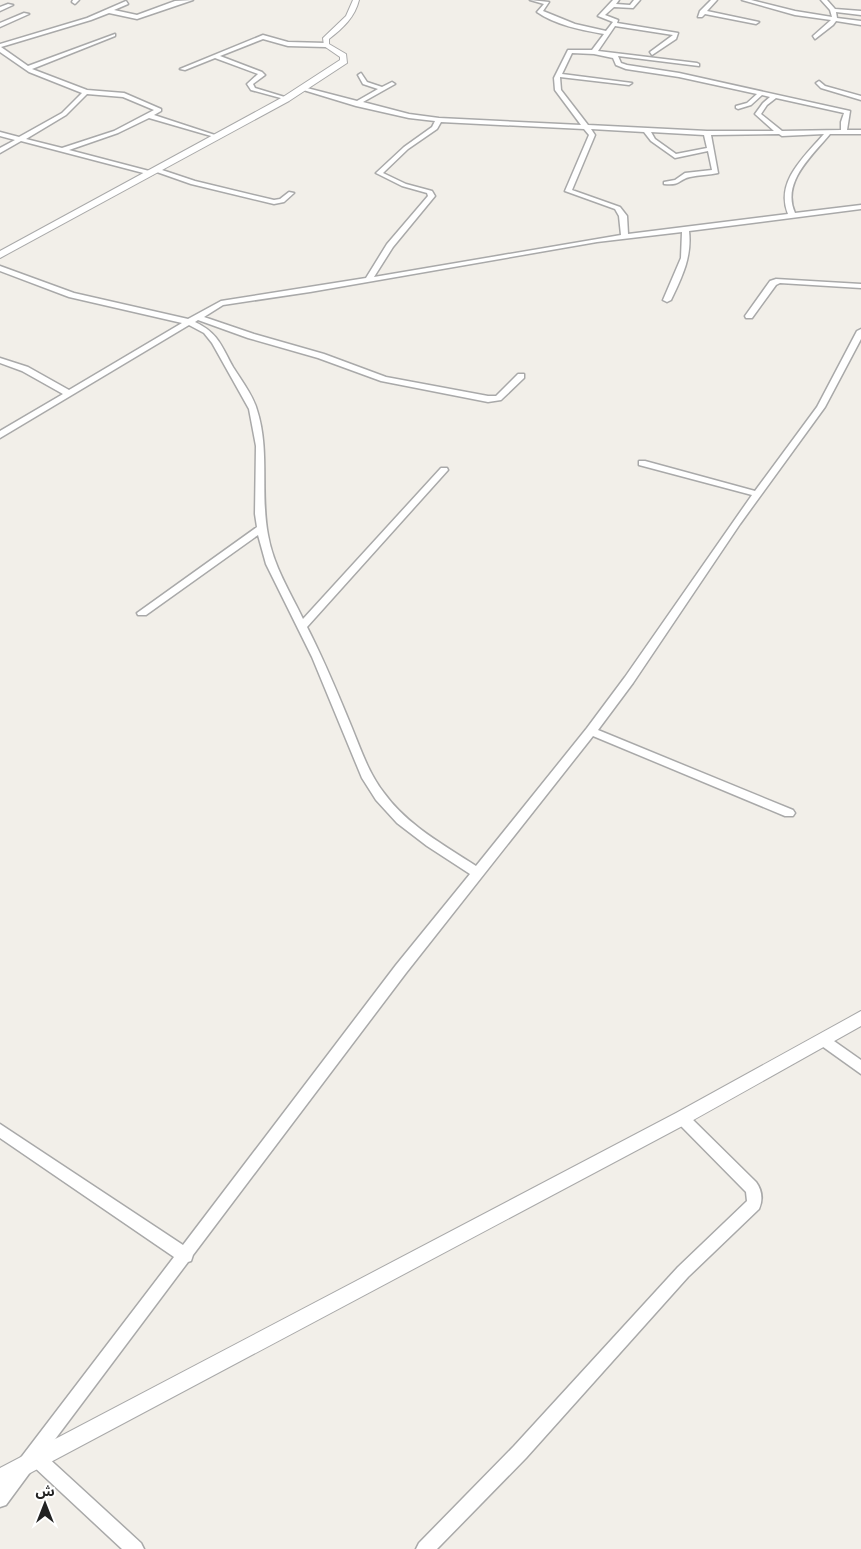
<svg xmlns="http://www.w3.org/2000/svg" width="861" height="1549" viewBox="0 0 861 1549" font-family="Quicksand,'Noto Sans Arabic',sans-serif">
  <rect width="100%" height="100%" fill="#f2efe9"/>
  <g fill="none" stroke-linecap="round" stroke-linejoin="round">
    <g stroke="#a9a9a9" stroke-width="3">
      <g id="minor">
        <polygon points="73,0 79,0 75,4 72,2"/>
        <path d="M193 0 137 19 109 13 91 20 1 47 28 66 115 34V36L32 69 87 90 124 93 161 109V111L154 115 218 136V138L149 118 118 133 69 150 153 172V174L151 175 21 141 0 153V148L15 140 0 136V132L19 137 62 113 82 93 29 72 0 52V44L87 18 126 1 128 4 114 10 137 15 175 1ZM87 94 123 97 154 110 114 131 62 148 26 139 66 115Z"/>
        <path d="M530 0 549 2 543 11 575 24 606 31 613 22 598 16 613 0H619L616 4 630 5 634 0H640L633 8 614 7 605 15 618 20 617 23 678 33 676 39 652 55 650 52 673 35 615 26 598 51 697 63 699 64V66L618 56 621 63 627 65 679 73 850 111 847 130H861V134H830C812 156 781 182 795 213L861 205V209L689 231C692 257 682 277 671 300L667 302 663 300 681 258 682 232 597 242 310 292 223 305 204 317 254 334 324 354 386 377 488 396H496L518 374H524V378L501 400 488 402 381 381 318 358 248 338 198 320 195 322C218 333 221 345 233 367 241 380 253 395 257 410 270 450 260 494 268 535 273 565 290 592 303 619L441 468H447L448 470 307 627C324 660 338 694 352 728 361 750 369 774 384 793 407 825 444 845 476 866L587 728 625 677 752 495 639 465V461H645L755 491 817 407 857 331 861 329V339L825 407 740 524 633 683 598 730 793 810 795 813 793 816H785L593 736 406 973 193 1255 191 1261 188 1262 44 1454 141 1543 144 1549H122L34 1467 6 1505 0 1507V1485L174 1257 0 1138V1124L183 1245 396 965 470 874 427 846 397 823 376 800 362 778 312 657 266 564 258 535 146 615H138L137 613 257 527 255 514 256 446 249 409 212 343 204 333 189 325 0 438V431L63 394 22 371 0 363V358L28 367 69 390 182 323 69 297 0 271V266L74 293 188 319 221 301 366 278 387 244 428 196 427 193 402 186 376 173 404 147 432 127 435 121 409 118 356 106 300 89 303 87 357 101 378 89 363 84 358 75 361 73 367 82 382 87 392 82 395 84 363 102 409 114 439 118 581 125 555 90 554 78 568 50H592L604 34C582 30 555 25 537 12L544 4ZM572 53 594 54 613 58 616 65 626 69 679 77 757 94 747 103 736 106V108L738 109 751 105 762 95 770 97 763 103 755 114 774 131H707L588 125 561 90 560 77 629 85 632 83 562 74ZM776 98 844 113 841 122V130L782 131 761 114 767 105ZM441 122 584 129 589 135 565 191 615 209 619 216 621 235 374 277 393 247 435 196 432 191 406 184 383 173 408 149 437 129ZM591 129 644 132 651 141 675 158 708 151 712 170 685 173 675 180 664 182V184C681 186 679 179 690 177 699 175 709 175 718 173L711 135 779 134 782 136 824 134C804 157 775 182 788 214L628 234 627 216 620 207 572 190 595 135ZM651 132 704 135 707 148 676 154 655 139Z"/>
        <polygon points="711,0 717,0 707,11 759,22 756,24 705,14 702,17 698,17 700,11"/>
        <polygon points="742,0 751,0 795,11 832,17 830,10 821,0 827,0 835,9 861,11 861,15 836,12 837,18 861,21 861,25 836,21 833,25 815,39 813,36 831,20 795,15"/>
        <polygon points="8,4 13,5 0,11 0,7"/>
        <polygon points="24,13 29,14 0,27 0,23"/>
        <polygon points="263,35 288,42 326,43 329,45 326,47 288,46 263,39 220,56 262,72 265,75 253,84 255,88 288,98 288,100 251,90 247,84 258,74 215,58 185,70 180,69"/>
        <polygon points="819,81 825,86 861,96 861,100 821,88 816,83"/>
        <polygon points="156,168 195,181 274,200 280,199 289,192 294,193 284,202 274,204 191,184 154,171 153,170"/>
        <polygon points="776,279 861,284 861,288 780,283 776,285 752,318 746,318 745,316 770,281"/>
        <polygon points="824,1034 861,1060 861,1074 819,1044 817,1040 819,1036"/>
        <path d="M682 1112 687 1114 756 1182C762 1190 763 1200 759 1209L688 1277 526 1458 437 1549H416L419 1543 514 1446 678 1267 747 1201 746 1192 677 1122 675 1118 677 1114Z"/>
      </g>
    </g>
    <g stroke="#a9a9a9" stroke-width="2">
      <g id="tertiary">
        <path d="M353 0H359C355 17 343 28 329 39V44L346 54 347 63 289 101 0 258V251L283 97 340 60V57L324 46 323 38 346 16Z"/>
        <polygon points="861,1011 861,1026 688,1123 0,1489 0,1468 676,1113"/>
      </g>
    </g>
    <use href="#minor" fill="#fff" fill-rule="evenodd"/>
    <use href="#tertiary" fill="#fff" fill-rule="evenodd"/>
  </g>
  <g transform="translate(45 1504)" stroke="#ffffff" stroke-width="4" paint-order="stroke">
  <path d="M0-4L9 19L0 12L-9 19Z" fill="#222222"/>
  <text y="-8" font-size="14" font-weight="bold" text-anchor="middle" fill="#222222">ش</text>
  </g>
</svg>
